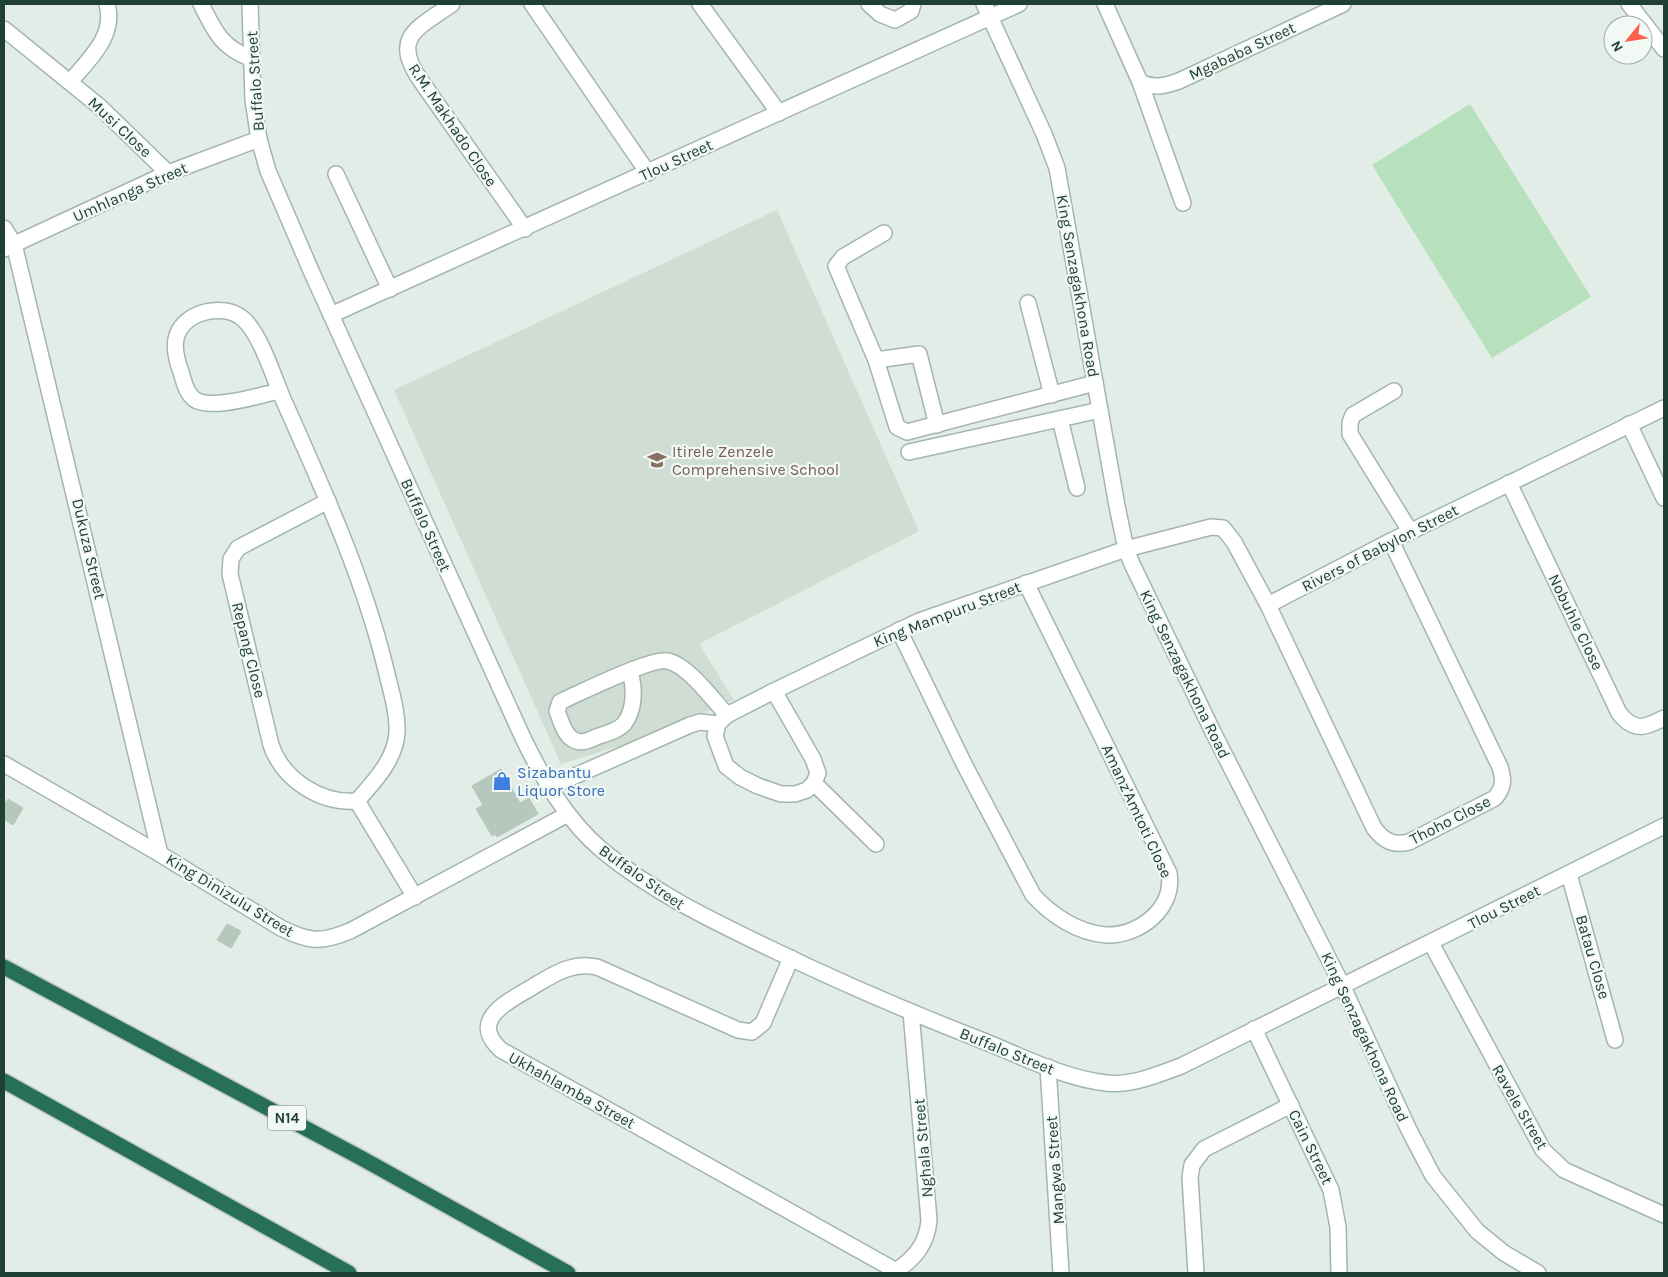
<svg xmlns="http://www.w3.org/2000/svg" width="1668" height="1277" viewBox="0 0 1668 1277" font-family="Karla,sans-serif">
  <rect width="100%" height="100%" fill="#e1ede6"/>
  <polygon fill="#cfddd4" points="777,210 919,531 699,644 734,700 652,736 561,764 394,390"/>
  <polygon fill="#b7e1bd" points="1470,104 1591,297 1492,358 1372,165"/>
  <g fill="#b6c8be" stroke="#b2c7bc">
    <polygon points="501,769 520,803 529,798 538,814 497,837 495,834 492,836 476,809 483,805 472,786"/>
    <polygon points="8,799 23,808 13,825 4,819 4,805"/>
    <polygon points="227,924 241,931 231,948 217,940"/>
  </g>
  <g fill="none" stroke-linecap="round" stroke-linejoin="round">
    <g stroke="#a3b6ac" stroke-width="18">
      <g id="minor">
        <path d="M201 4C214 30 221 47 250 58"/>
        <path d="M250 4 253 100 259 139 268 171 312 273 523 738C543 779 567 821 603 851 653 892 709 919 767 947 837 981 909 1012 981 1040 1021 1056 1063 1078 1106 1083 1131 1086 1157 1075 1181 1066L1664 826"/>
        <path d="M452 4C418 28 390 37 421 81L525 229"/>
        <polyline points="532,4 648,173"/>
        <polyline points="700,4 779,113"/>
        <polyline points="869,4 880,14 895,20 911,11 913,4"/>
        <polyline points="984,4 1044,134 1057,168 1117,506 1126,549 1132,564 1214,734 1342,985 1409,1130 1433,1176 1477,1231 1504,1253 1538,1273"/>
        <path d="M1105 4 1140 82C1153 89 1165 86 1179 81L1343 4"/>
        <polyline points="1629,4 1664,49"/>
        <polyline points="4,29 99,106 168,173"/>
        <path d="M70 82C89 59 116 36 107 4"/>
        <polyline points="1140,82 1183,203"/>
        <polyline points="336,174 390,289"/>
        <polyline points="4,228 14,244 160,854"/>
        <polyline points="884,233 843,257 836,266 876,360 897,427 907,432 1095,383"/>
        <polyline points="4,249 168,173 259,139"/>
        <polyline points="1028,303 1052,395"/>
        <polyline points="331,315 1019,4"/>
        <polyline points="876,360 919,354 937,425"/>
        <path d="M280 391C260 395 210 411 194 399 186 392 184 382 181 372 177 362 173 346 177 335 186 311 223 303 242 318 260 332 274 378 283 399 322 487 362 573 385 666 390 688 398 711 397 733 395 760 374 782 357 801"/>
        <polyline points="1394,391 1353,415 1350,423 1350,434 1410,531"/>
        <polyline points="1060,419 1077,488"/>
        <polyline points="1629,424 1664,498"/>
        <polyline points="909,452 1100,410"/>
        <path d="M1509 483 1619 713C1634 732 1645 728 1664 718"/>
        <path d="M328 501 238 548 231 559 230 574 271 745C283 780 321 804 357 801L415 897"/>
        <polyline points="1268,605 1391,541 1664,408"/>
        <path d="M899 630 964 764 1033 895C1051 915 1078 933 1106 935 1140 936 1175 908 1169 873L1026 583"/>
        <path d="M630 672C635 688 635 710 624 724 617 731 605 734 596 737 588 741 579 745 571 738 564 733 560 719 557 711L560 702 566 699C584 691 653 657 668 661 689 666 712 699 727 715"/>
        <path d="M774 691 813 759 818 773 814 783 807 790 795 794H781L758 786 740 777 726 766 715 736 718 724 727 715 774 691 919 621 1126 549 1211 527 1223 528 1234 542 1268 605 1374 828C1384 841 1393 846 1409 842L1495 798C1504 787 1504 780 1500 767L1391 541"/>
        <path d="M4 764 160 854 281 928C309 942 321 943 350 931L568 814"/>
        <polyline points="814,783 876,844"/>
        <polyline points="550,787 690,725 700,722 718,724"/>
        <polyline points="1569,874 1615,1040"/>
        <polyline points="1431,943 1543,1150 1564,1170 1664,1215"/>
        <path d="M791 958 763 1023 752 1032 738 1030 597 967C571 961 551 976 529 989 505 1003 469 1021 501 1050L900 1273"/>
        <polyline points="1254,1029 1331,1190 1338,1227 1339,1273"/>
        <polyline points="1048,1067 1061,1273"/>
        <path d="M896 1271C915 1258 927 1244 929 1220L911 1012"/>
        <polyline points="1196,1273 1190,1177 1192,1165 1204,1149 1291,1105"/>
      </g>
    </g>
    <g stroke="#c0cac6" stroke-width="18">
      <g id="highway">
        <polyline points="4,967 363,1159 568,1273"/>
        <polyline points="4,1081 349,1273"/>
      </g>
    </g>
    <use href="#minor" stroke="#fff" stroke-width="15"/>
    <use href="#highway" stroke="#286f57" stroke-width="15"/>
  </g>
  <defs>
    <g id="school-bare" transform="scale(1.5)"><path d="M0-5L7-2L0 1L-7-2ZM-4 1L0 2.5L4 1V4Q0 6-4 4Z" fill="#8d6e63" stroke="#f2f9f4" stroke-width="2.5" paint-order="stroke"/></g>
    <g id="shop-bare" transform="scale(1.5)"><path d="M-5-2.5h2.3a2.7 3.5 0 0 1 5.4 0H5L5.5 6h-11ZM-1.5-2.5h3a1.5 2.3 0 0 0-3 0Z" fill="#3f7fe0" stroke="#f2f9f4" stroke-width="2.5" paint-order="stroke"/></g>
  </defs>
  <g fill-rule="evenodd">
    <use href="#school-bare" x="657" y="460"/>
    <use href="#shop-bare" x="502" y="781"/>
  </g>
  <g text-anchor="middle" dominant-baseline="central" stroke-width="4.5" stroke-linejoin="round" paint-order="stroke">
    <rect fill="#f2f9f4" stroke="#5e786c" stroke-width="1" x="268" y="1105.5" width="38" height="25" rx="4"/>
    <g font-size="15" font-weight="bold" fill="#1f4032">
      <text x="287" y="1118">N14</text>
    </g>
    <g font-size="16" fill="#1f4032" stroke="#f2f9f4">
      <text transform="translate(1242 51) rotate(-25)">Mgababa Street</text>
      <text transform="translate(255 81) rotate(-94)">Buffalo Street</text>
      <text transform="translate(453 125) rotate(56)">R.M. Makhado Close</text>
      <text transform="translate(120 127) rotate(43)">Musi Close</text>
      <text transform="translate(676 160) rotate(-25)">Tlou Street</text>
      <text transform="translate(130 192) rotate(-24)">Umhlanga Street</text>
      <text transform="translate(1078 286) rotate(80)">King Senzagakhona Road</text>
      <text transform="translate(426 525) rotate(66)">Buffalo Street</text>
      <text transform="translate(1380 548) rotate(-27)">Rivers of Babylon Street</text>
      <text transform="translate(89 549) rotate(77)">Dukuza Street</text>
      <text transform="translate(947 614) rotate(-21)">King Mampuru Street</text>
      <text transform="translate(1576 622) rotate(64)">Nobuhle Close</text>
      <text transform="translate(249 650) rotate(76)">Repang Close</text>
      <text transform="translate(1185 674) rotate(64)">King Senzagakhona Road</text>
      <text transform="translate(1137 811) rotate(65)">Amanz'Amtoti Close</text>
      <text transform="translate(1450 820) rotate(-27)">Thoho Close</text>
      <text transform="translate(642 877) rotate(35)">Buffalo Street</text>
      <text transform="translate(230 895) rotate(31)">King Dinizulu Street</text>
      <text transform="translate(1504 907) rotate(-27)">Tlou Street</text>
      <text transform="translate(1593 957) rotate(74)">Batau Close</text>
      <text transform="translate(1365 1037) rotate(65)">King Senzagakhona Road</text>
      <text transform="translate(1007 1051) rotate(22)">Buffalo Street</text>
      <text transform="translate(572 1090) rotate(29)">Ukhahlamba Street</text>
      <text transform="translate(1520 1107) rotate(60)">Ravele Street</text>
      <text transform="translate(1311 1147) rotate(64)">Cain Street</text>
      <text transform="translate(923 1148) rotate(-95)">Nghala Street</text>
      <text transform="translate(1055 1170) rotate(-94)">Mangwa Street</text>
    </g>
    <g font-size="16" fill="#785e54" stroke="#f2f9f4" text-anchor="start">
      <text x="672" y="451">Itirele Zenzele<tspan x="672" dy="18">Comprehensive School</tspan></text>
    </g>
    <g font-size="16" fill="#366cbe" stroke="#f2f9f4" text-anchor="start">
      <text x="517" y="772">Sizabantu<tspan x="517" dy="18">Liquor Store</tspan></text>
    </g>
  </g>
  <rect width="1668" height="1277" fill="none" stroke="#1f4032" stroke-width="10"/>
  <g transform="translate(1628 40) rotate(240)"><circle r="24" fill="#f2f9f4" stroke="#9eafa6"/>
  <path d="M0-4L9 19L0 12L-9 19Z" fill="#ff604d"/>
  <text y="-8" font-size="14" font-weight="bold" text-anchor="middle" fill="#1f4032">N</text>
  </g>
</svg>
